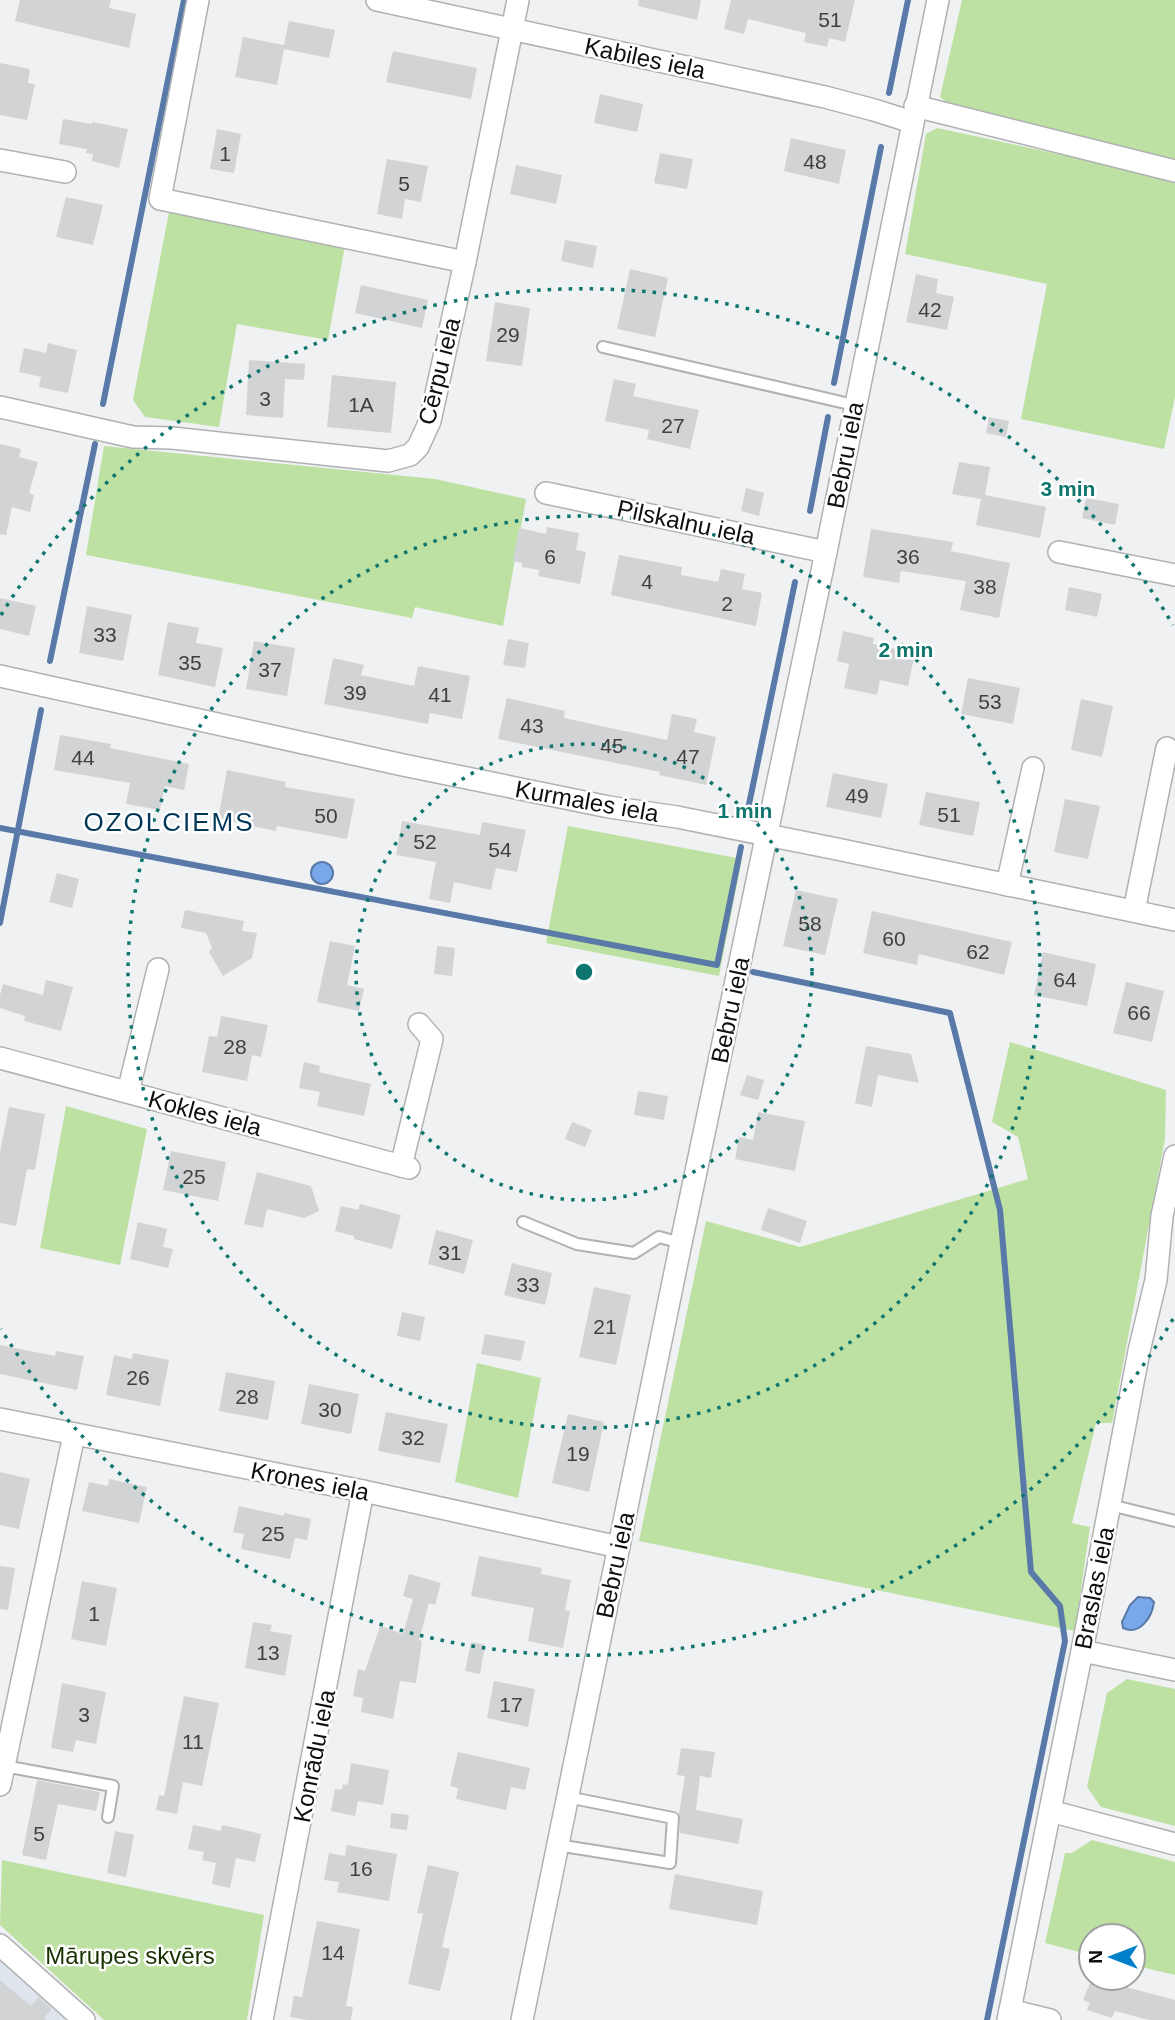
<svg xmlns="http://www.w3.org/2000/svg" width="1175" height="2020" viewBox="0 0 1175 2020" font-family="Helvetica,sans-serif">
  <rect width="100%" height="100%" fill="#f0f1f3"/>
  <polygon fill="#dfe5ed" points="0,1957 70,2020 0,2020"/>
  <g fill="#bde1a2">
    <polygon points="962,0 1175,0 1175,160 951,106 940,97"/>
    <polygon points="937,128 1175,179 1175,397 1164,449 1021,419 1047,284 905,254 926,134"/>
    <polygon points="169,212 345,245 328,340 237,324 219,427 145,417 133,400"/>
    <polygon points="104,446 435,479 526,499 503,626 415,607 412,618 86,555"/>
    <polygon points="568,826 742,859 719,976 546,943"/>
    <polygon points="1010,1042 1166,1090 1165,1139 1112,1423 1096,1423 1072,1523 1090,1527 1075,1631 639,1541 706,1221 800,1247 1028,1179 1018,1137 992,1122"/>
    <polygon points="66,1106 147,1129 120,1265 40,1248"/>
    <polygon points="477,1363 541,1378 518,1498 455,1482"/>
    <polygon points="1127,1679 1175,1689 1175,1826 1101,1807 1087,1787 1107,1693"/>
    <polygon points="1092,1840 1175,1862 1175,1975 1133,1965 1133,1936 1091,1936 1091,1955 1045,1943 1065,1853 1072,1853"/>
    <polygon points="2,1860 264,1915 247,2020 104,2020 0,1925"/>
  </g>
  <g fill="#79a8ea" stroke="#597aa9" stroke-width="2">
    <circle cx="322" cy="873" r="11"/>
    <path d="M1138 1597 1150 1598 1154 1602C1152 1617 1140 1636 1123 1628L1122 1622 1130 1605Z"/>
  </g>
  <g fill="none" stroke-linecap="round" stroke-linejoin="round">
    <g stroke="#597aa9" stroke-width="6">
      <polyline points="889,93 908,0"/>
      <polyline points="834,383 881,147"/>
      <polyline points="103,404 184,0"/>
      <polyline points="810,511 828,417"/>
      <polyline points="50,661 95,444"/>
      <polyline points="747,814 795,582"/>
      <polyline points="0,828 717,965 741,847"/>
      <polyline points="0,923 41,710"/>
      <polyline points="753,972 950,1013 1000,1210 1031,1572 1060,1606 1065,1641 987,2020"/>
    </g>
  </g>
  <g fill="#d1d3d5">
    <polygon points="20,0 111,0 109,8 136,14 129,48 15,21"/>
    <polygon points="639,0 701,0 697,20 638,6"/>
    <polygon points="731,0 855,0 845,42 829,38 827,47 804,42 806,33 748,19 744,34 724,29"/>
    <polygon points="289,21 335,30 329,58 284,49 277,85 235,77 243,37 284,45"/>
    <polygon points="393,51 477,68 471,99 386,82"/>
    <polygon points="0,63 30,69 28,83 35,84 27,120 0,115"/>
    <polygon points="600,94 643,104 637,132 594,123"/>
    <polygon points="63,119 92,124 93,122 128,129 119,168 92,161 93,154 86,153 87,149 59,144"/>
    <polygon points="217,129 241,134 234,173 210,169"/>
    <polygon points="791,138 846,150 839,184 784,171"/>
    <polygon points="660,153 693,159 687,189 654,183"/>
    <polygon points="387,159 428,166 421,202 405,199 402,219 377,214"/>
    <polygon points="516,165 562,175 556,204 510,194"/>
    <polygon points="66,197 103,205 93,245 56,237"/>
    <polygon points="565,240 597,246 593,268 561,261"/>
    <polygon points="630,269 668,278 655,337 617,329"/>
    <polygon points="916,274 938,279 936,293 954,297 947,330 906,322"/>
    <polygon points="361,285 428,300 422,328 355,313"/>
    <polygon points="495,302 530,308 522,366 486,361"/>
    <polygon points="48,343 77,350 68,393 39,387 41,377 19,372 24,348 46,353"/>
    <polygon points="249,360 305,364 304,380 285,379 283,418 246,415"/>
    <polygon points="332,375 396,382 391,433 327,427"/>
    <polygon points="614,379 636,384 633,396 699,410 690,449 647,439 649,430 605,421"/>
    <polygon points="989,417 1009,421 1006,437 986,433"/>
    <polygon points="0,444 21,449 19,457 38,462 29,493 34,495 30,512 12,507 6,535 0,534"/>
    <polygon points="959,462 990,467 985,495 1046,507 1040,538 976,525 981,499 952,494"/>
    <polygon points="746,488 764,493 759,516 741,511"/>
    <polygon points="1086,498 1119,504 1115,525 1082,518"/>
    <polygon points="547,527 579,533 576,550 586,552 580,584 538,576 539,570 522,567 522,563 513,561 519,528 546,534"/>
    <polygon points="871,529 953,542 951,551 1010,563 999,618 960,610 966,581 901,571 899,583 863,577"/>
    <polygon points="619,555 682,567 681,575 718,582 721,569 745,574 742,589 762,593 756,626 611,595"/>
    <polygon points="1069,587 1102,594 1097,617 1065,610"/>
    <polygon points="0,598 36,606 29,636 0,629"/>
    <polygon points="87,606 132,615 123,661 79,653"/>
    <polygon points="168,622 199,628 196,643 223,648 215,687 158,675"/>
    <polygon points="843,631 874,638 873,644 915,653 908,686 880,680 877,695 844,688 849,664 837,661"/>
    <polygon points="508,639 529,643 525,668 503,665"/>
    <polygon points="254,641 295,648 287,696 246,689"/>
    <polygon points="333,658 364,665 361,675 414,686 418,666 470,676 462,719 430,713 428,724 324,704"/>
    <polygon points="968,678 1020,688 1013,724 961,714"/>
    <polygon points="507,698 565,711 564,718 667,740 672,714 697,719 694,732 716,737 706,785 659,775 660,772 498,739"/>
    <polygon points="1081,699 1113,706 1102,757 1071,750"/>
    <polygon points="60,735 111,744 110,748 189,764 184,790 165,786 160,810 126,804 130,783 54,770"/>
    <polygon points="227,770 286,782 285,787 355,799 347,839 277,826 276,831 218,819"/>
    <polygon points="833,773 888,784 881,818 826,807"/>
    <polygon points="926,792 980,802 973,836 919,825"/>
    <polygon points="1065,799 1100,806 1088,859 1054,852"/>
    <polygon points="402,821 480,835 482,822 526,830 517,872 496,868 491,890 454,882 450,903 429,899 436,862 396,855"/>
    <polygon points="57,873 79,879 72,908 49,902"/>
    <polygon points="796,890 838,899 825,955 783,946"/>
    <polygon points="185,910 244,921 242,931 257,933 252,958 223,976 209,952 212,948 206,933 181,928"/>
    <polygon points="872,911 1012,942 1004,975 919,954 917,965 863,953"/>
    <polygon points="330,941 355,946 347,985 364,989 359,1011 317,1002"/>
    <polygon points="437,946 455,948 452,976 434,974"/>
    <polygon points="1043,952 1096,964 1087,1006 1034,995"/>
    <polygon points="46,980 73,987 61,1031 24,1021 25,1016 0,1008 0,995 3,984 43,995"/>
    <polygon points="1126,982 1164,991 1152,1042 1113,1033"/>
    <polygon points="221,1016 268,1025 261,1057 252,1055 247,1081 202,1072 209,1036 217,1037"/>
    <polygon points="866,1046 911,1054 919,1083 878,1075 872,1107 855,1103"/>
    <polygon points="304,1062 320,1066 319,1072 371,1084 364,1116 317,1106 320,1092 299,1088"/>
    <polygon points="747,1075 764,1080 758,1100 740,1095"/>
    <polygon points="638,1091 668,1096 664,1120 634,1115"/>
    <polygon points="9,1107 45,1114 35,1170 27,1169 16,1226 0,1223 0,1152"/>
    <polygon points="758,1112 805,1121 795,1171 735,1159 739,1137 753,1140"/>
    <polygon points="572,1122 592,1130 585,1147 565,1139"/>
    <polygon points="171,1151 226,1162 218,1201 163,1190"/>
    <polygon points="257,1172 311,1186 319,1211 304,1218 267,1209 263,1228 244,1224"/>
    <polygon points="360,1204 401,1215 392,1249 354,1239 354,1236 335,1231 341,1206 358,1210"/>
    <polygon points="768,1208 807,1221 800,1243 761,1230"/>
    <polygon points="138,1222 167,1229 163,1247 173,1249 168,1268 130,1259"/>
    <polygon points="436,1230 473,1240 464,1274 428,1264"/>
    <polygon points="512,1263 552,1273 545,1305 504,1295"/>
    <polygon points="594,1287 631,1295 616,1365 579,1357"/>
    <polygon points="402,1312 425,1317 420,1341 397,1336"/>
    <polygon points="485,1334 525,1341 521,1361 481,1354"/>
    <polygon points="0,1345 55,1356 56,1351 84,1356 77,1390 0,1374"/>
    <polygon points="133,1353 169,1360 160,1406 106,1395 114,1355 132,1359"/>
    <polygon points="226,1372 275,1381 268,1420 219,1411"/>
    <polygon points="309,1384 359,1394 351,1434 301,1424"/>
    <polygon points="386,1412 448,1424 440,1463 378,1451"/>
    <polygon points="568,1414 604,1422 589,1492 552,1483"/>
    <polygon points="0,1472 30,1479 19,1529 0,1525"/>
    <polygon points="109,1479 147,1487 139,1523 82,1511 89,1482 108,1486"/>
    <polygon points="239,1506 284,1516 284,1513 311,1519 307,1540 295,1538 290,1559 241,1549 244,1534 233,1532"/>
    <polygon points="479,1556 542,1568 541,1574 571,1580 565,1610 570,1611 563,1648 528,1641 534,1608 471,1596"/>
    <polygon points="0,1566 15,1568 8,1610 0,1609"/>
    <polygon points="409,1574 441,1583 435,1605 429,1603 419,1640 422,1641 416,1683 400,1681 393,1719 361,1712 363,1698 353,1696 358,1669 365,1671 380,1626 403,1634 413,1599 403,1596"/>
    <polygon points="82,1581 117,1588 106,1646 71,1639"/>
    <polygon points="253,1622 272,1625 270,1631 292,1635 285,1676 245,1668"/>
    <polygon points="471,1642 485,1645 480,1674 465,1671"/>
    <polygon points="494,1681 535,1689 528,1727 487,1718"/>
    <polygon points="62,1683 106,1692 96,1744 76,1740 73,1752 51,1748"/>
    <polygon points="184,1696 219,1703 202,1786 183,1782 177,1814 156,1810 159,1795 164,1796"/>
    <polygon points="681,1748 715,1752 711,1778 700,1776 696,1810 743,1819 738,1844 680,1833 679,1814 685,1776 677,1775"/>
    <polygon points="458,1752 530,1768 525,1790 511,1787 506,1810 456,1799 458,1788 450,1786"/>
    <polygon points="351,1763 389,1770 383,1805 358,1801 355,1816 331,1811 335,1789 342,1790 343,1784 348,1785"/>
    <polygon points="37,1780 100,1792 96,1811 58,1804 46,1860 22,1855"/>
    <polygon points="391,1813 409,1815 407,1830 390,1828"/>
    <polygon points="193,1825 221,1831 222,1825 261,1834 255,1862 236,1858 230,1888 212,1884 216,1863 202,1860 204,1852 188,1849"/>
    <polygon points="115,1831 134,1835 126,1877 107,1873"/>
    <polygon points="347,1845 397,1854 389,1901 337,1892 339,1882 324,1880 329,1853 345,1856"/>
    <polygon points="428,1865 459,1872 442,1947 450,1949 440,1991 408,1984 423,1914 417,1913"/>
    <polygon points="675,1874 763,1891 757,1925 669,1909"/>
    <polygon points="317,1921 360,1929 346,2006 353,2007 351,2020 307,2020 290,2017 294,1996 302,1997"/>
    <polygon points="1092,1978 1175,2000 1175,2020 1149,2020 1115,2011 1112,2018 1087,2010 1090,2003 1083,2000"/>
    <polygon points="0,1980 31,2006 39,1997 52,2009 44,2018 47,2020 0,2020"/>
  </g>
  <g fill="none" stroke-linecap="round" stroke-linejoin="round">
    <g stroke="#afb1b3" stroke-width="14">
      <g id="service">
        <polyline points="603,347 854,405"/>
        <polyline points="523,1222 577,1244 634,1253 659,1237 681,1243"/>
        <polyline points="1110,1505 1175,1521"/>
        <polyline points="4,1766 113,1786 108,1817"/>
        <polyline points="557,1845 670,1863 673,1818 567,1797"/>
      </g>
    </g>
    <g stroke="#afb1b3" stroke-width="24">
      <g id="minor">
        <polyline points="198,0 160,199 465,262"/>
        <polyline points="377,0 825,97 874,110 912,122"/>
        <polyline points="915,106 1175,171"/>
        <polyline points="0,160 65,172"/>
        <polyline points="0,407 133,437 172,438 388,461 410,455 418,447 430,421 465,262 518,0"/>
        <polyline points="546,493 826,552"/>
        <polyline points="1059,552 1175,575"/>
        <polyline points="0,676 403,765 609,807 677,817 837,849 1175,920"/>
        <polyline points="1007,885 1033,768"/>
        <polyline points="1134,911 1167,748"/>
        <polyline points="0,1058 409,1168"/>
        <polyline points="128,1092 158,969"/>
        <polyline points="401,1166 432,1039 419,1024"/>
        <polyline points="0,1419 363,1491 619,1547"/>
        <polyline points="1082,1651 1175,1670"/>
        <polyline points="0,1785 74,1435"/>
        <polyline points="1050,1811 1175,1844"/>
        <polyline points="0,1945 84,2020"/>
        <polyline points="1010,2010 1050,2020"/>
        <polyline points="262,2020 363,1491"/>
        <polyline points="522,2020 681,1243 826,552 938,0"/>
        <polyline points="1008,2020 1082,1651 1139,1351 1156,1280 1162,1216 1175,1156"/>
      </g>
    </g>
    <use href="#service" stroke="#fff" stroke-width="10"/>
    <use href="#minor" stroke="#fff" stroke-width="21"/>
  </g>
  <g fill="none" stroke="#0f766e" stroke-width="3.5" stroke-dasharray="3.5 7">
    <circle cx="584" cy="972" r="228"/>
    <circle cx="584" cy="972" r="456"/>
    <path d="M1173 1319A684 684 0 0 1 1 1329M1 615A684 684 0 0 1 1173 625"/>
  </g>
  <g text-anchor="middle" dominant-baseline="central" stroke-width="5" stroke-linejoin="round" paint-order="stroke">
    <g font-size="21" fill="#404041">
      <text x="830" y="19">51</text>
      <text x="225" y="153">1</text>
      <text x="815" y="161">48</text>
      <text x="404" y="183">5</text>
      <text x="930" y="309">42</text>
      <text x="508" y="334">29</text>
      <text x="265" y="398">3</text>
      <text x="361" y="404">1A</text>
      <text x="673" y="425">27</text>
      <text x="550" y="556">6</text>
      <text x="908" y="556">36</text>
      <text x="647" y="581">4</text>
      <text x="985" y="586">38</text>
      <text x="727" y="603">2</text>
      <text x="105" y="634">33</text>
      <text x="190" y="662">35</text>
      <text x="270" y="669">37</text>
      <text x="355" y="692">39</text>
      <text x="440" y="694">41</text>
      <text x="990" y="701">53</text>
      <text x="532" y="725">43</text>
      <text x="612" y="745">45</text>
      <text x="688" y="756">47</text>
      <text x="83" y="757">44</text>
      <text x="857" y="795">49</text>
      <text x="949" y="814">51</text>
      <text x="326" y="815">50</text>
      <text x="425" y="841">52</text>
      <text x="500" y="849">54</text>
      <text x="810" y="923">58</text>
      <text x="894" y="938">60</text>
      <text x="978" y="951">62</text>
      <text x="1065" y="979">64</text>
      <text x="1139" y="1012">66</text>
      <text x="235" y="1046">28</text>
      <text x="194" y="1176">25</text>
      <text x="450" y="1252">31</text>
      <text x="528" y="1284">33</text>
      <text x="605" y="1326">21</text>
      <text x="138" y="1377">26</text>
      <text x="247" y="1396">28</text>
      <text x="330" y="1409">30</text>
      <text x="413" y="1437">32</text>
      <text x="578" y="1453">19</text>
      <text x="273" y="1533">25</text>
      <text x="94" y="1613">1</text>
      <text x="268" y="1652">13</text>
      <text x="511" y="1704">17</text>
      <text x="84" y="1714">3</text>
      <text x="193" y="1741">11</text>
      <text x="39" y="1833">5</text>
      <text x="361" y="1868">16</text>
      <text x="333" y="1952">14</text>
    </g>
    <g font-size="24" fill="#0f0f10" stroke="#fff">
      <text transform="translate(645 58) rotate(12)">Kabiles iela</text>
      <text transform="translate(439 371) rotate(-76)">Cērpu iela</text>
      <text transform="translate(845 455) rotate(-79)">Bebru iela</text>
      <text transform="translate(686 522) rotate(12)">Pilskalnu iela</text>
      <text transform="translate(587 801) rotate(10)">Kurmales iela</text>
      <text transform="translate(730 1010) rotate(-78)">Bebru iela</text>
      <text transform="translate(205 1113) rotate(15)">Kokles iela</text>
      <text transform="translate(310 1481) rotate(11)">Krones iela</text>
      <text transform="translate(615 1565) rotate(-78)">Bebru iela</text>
      <text transform="translate(1094 1588) rotate(-79)">Braslas iela</text>
      <text transform="translate(314 1756) rotate(-79)">Konrādu iela</text>
    </g>
    <g font-size="24" fill="#183200" stroke="#fff">
      <text x="130" y="1955">Mārupes skvērs</text>
    </g>
    <g font-size="26" letter-spacing="2" fill="#003658" stroke="#fff">
      <text x="169" y="822">OZOLCIEMS</text>
    </g>
  </g>
  <circle cx="584" cy="972" r="10" fill="#0f766e" stroke="#fff" stroke-width="3.5"/>
  <g font-size="21" text-anchor="middle" font-weight="bold" fill="#0f766e" stroke="#fff" stroke-width="5" stroke-linejoin="round" paint-order="stroke">
    <text x="1068" y="496">3 min</text>
    <text x="906" y="657">2 min</text>
    <text x="745" y="818">1 min</text>
  </g>
  <g transform="translate(1112 1957) rotate(270)"><circle r="33" fill="#ffffff" stroke="#9f9f9f" stroke-width="2"/>
  <path d="M0-5L12 26L0 18L-12 26Z" fill="#0080c8"/>
  <text y="-10" font-size="19" font-weight="bold" text-anchor="middle" fill="#0f0f10">N</text>
  </g>
</svg>
